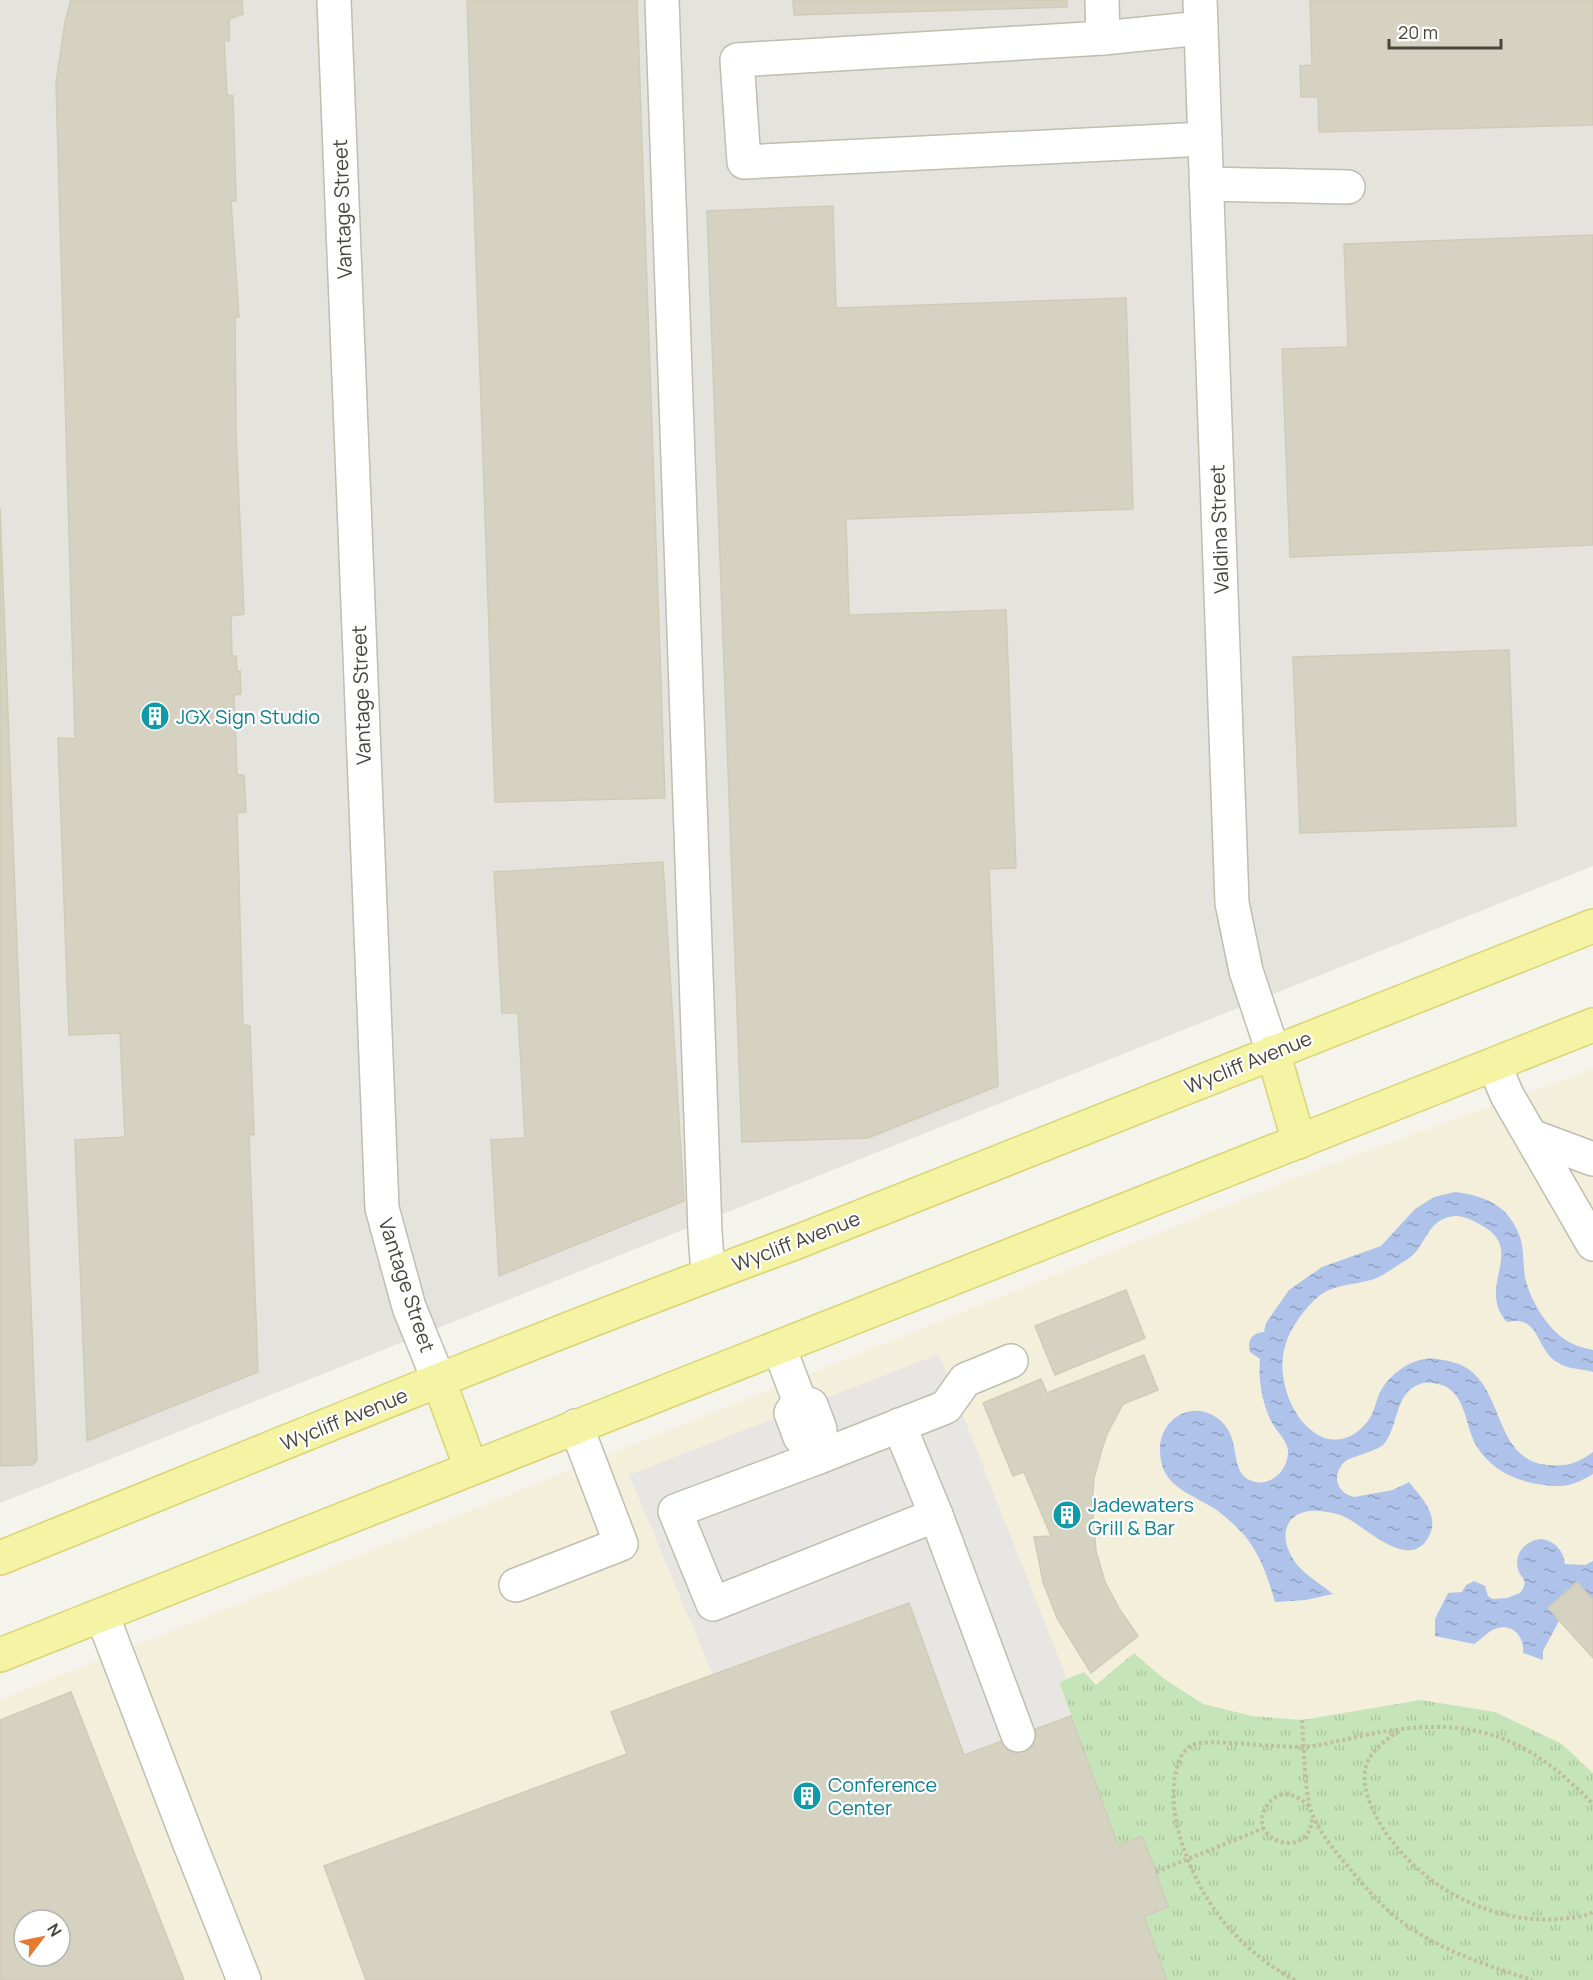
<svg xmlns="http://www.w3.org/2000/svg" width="1593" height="1980" viewBox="0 0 1593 1980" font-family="Manrope,sans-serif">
  <defs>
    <pattern id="grass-tufts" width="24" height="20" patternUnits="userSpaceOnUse" patternTransform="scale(1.5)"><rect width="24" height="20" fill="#c6e4b9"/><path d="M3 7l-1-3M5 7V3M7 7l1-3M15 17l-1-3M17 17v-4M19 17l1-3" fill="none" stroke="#acc5a0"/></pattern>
    <pattern id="water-ripples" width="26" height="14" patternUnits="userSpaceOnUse" patternTransform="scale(1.5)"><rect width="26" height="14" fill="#afc3ea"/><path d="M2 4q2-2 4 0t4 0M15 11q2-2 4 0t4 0" fill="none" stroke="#90a0bf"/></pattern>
  </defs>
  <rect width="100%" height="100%" fill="#f4f4ec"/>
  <path fill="#f4efda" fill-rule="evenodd" d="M1593 1069V1980H0V1700L1318 1169ZM24 1920H60V1956H24Z"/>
  <polygon fill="#e4e3dd" points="0,0 1593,0 1593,866 0,1503"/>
  <polygon fill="url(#grass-tufts)" points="1134,1653 1163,1678 1203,1704 1252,1716 1302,1720 1421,1700 1495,1712 1562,1744 1593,1773 1593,1980 1167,1980 1144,1916 1156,1872 1142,1837 1118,1845 1059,1682 1084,1672 1096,1685"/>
  <polygon fill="#e7e6e3" points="939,1354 1067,1679 1059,1683 1071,1716 964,1755 713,1675 629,1475"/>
  <g fill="url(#water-ripples)">
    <path d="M1455 1192C1487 1196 1511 1207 1521 1240 1524 1252 1523 1265 1525 1277 1530 1301 1549 1332 1571 1343 1578 1347 1586 1348 1593 1350V1372C1581 1368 1568 1370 1557 1362 1535 1349 1541 1315 1507 1322 1477 1289 1521 1255 1489 1230 1480 1224 1466 1216 1456 1216 1429 1218 1428 1239 1414 1254 1409 1259 1401 1263 1395 1267 1388 1272 1379 1278 1371 1280 1357 1284 1341 1284 1327 1291 1311 1299 1291 1326 1286 1343 1276 1371 1288 1412 1311 1430 1332 1448 1358 1439 1371 1416 1376 1407 1377 1395 1383 1387 1395 1370 1416 1356 1437 1359 1449 1361 1461 1363 1471 1371 1503 1396 1497 1460 1547 1465 1566 1467 1578 1463 1593 1452V1474C1572 1487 1561 1488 1537 1484 1513 1480 1490 1468 1477 1447 1464 1426 1467 1390 1438 1384 1433 1383 1426 1382 1420 1384 1394 1393 1399 1426 1384 1444 1379 1450 1355 1456 1347 1460 1331 1472 1335 1493 1354 1497L1393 1490 1409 1482C1420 1496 1439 1514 1430 1534 1412 1575 1366 1527 1345 1517 1339 1514 1332 1513 1327 1512 1283 1504 1274 1539 1300 1568 1310 1578 1322 1585 1333 1594L1306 1600 1275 1602C1268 1578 1261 1556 1245 1536 1238 1528 1227 1518 1218 1511 1193 1493 1159 1489 1160 1448 1161 1416 1196 1398 1221 1421 1241 1440 1230 1465 1246 1478 1265 1491 1287 1474 1288 1453 1289 1442 1276 1431 1271 1421 1262 1402 1258 1380 1260 1359L1250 1352C1247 1340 1252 1333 1264 1332L1266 1323 1289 1290 1322 1267 1381 1246 1415 1209 1434 1197Z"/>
    <path d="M1542 1539C1556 1542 1563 1550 1565 1564L1585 1565 1593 1561V1600L1549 1609 1559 1621 1543 1651V1660L1523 1653C1525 1637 1512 1622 1495 1629 1487 1632 1481 1640 1474 1644L1435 1636V1619L1448 1593 1462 1592 1466 1585 1474 1581 1485 1586 1488 1596 1493 1599 1507 1598 1520 1593C1523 1589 1526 1585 1524 1580 1523 1577 1520 1575 1519 1572 1512 1555 1525 1540 1542 1539Z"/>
  </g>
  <g fill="#d5d2c2" stroke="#cfccb6" stroke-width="1.5" fill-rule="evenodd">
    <polygon points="71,0 242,0 243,14 229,19 229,41 224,40 227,95 233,96 236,201 231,201 239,317 235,317 236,433 244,614 231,616 232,656 236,656 237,672 240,671 241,694 234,695 237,775 244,775 246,812 237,813 243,1025 250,1026 254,1135 249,1134 258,1372 87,1441 75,1140 125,1137 120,1033 69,1035 58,738 75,739 56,83 65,22"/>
    <polygon points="467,0 637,0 665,798 495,802"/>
    <polygon points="793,0 1067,0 1067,7 794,15"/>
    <polygon points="1310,0 1593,0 1593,125 1319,132 1318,97 1301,97 1300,66 1312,65"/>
    <polygon points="833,206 836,308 1126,298 1133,509 846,519 849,615 1006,610 1016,868 989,869 998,1086 868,1138 742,1142 707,211"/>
    <polygon points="1593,235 1593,545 1290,557 1282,349 1348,347 1344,244"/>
    <polygon points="0,508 37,1460 33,1465 0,1466"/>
    <polygon points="1509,650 1516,826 1300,833 1293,657"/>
    <polygon points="663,862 684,1201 499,1276 491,1140 525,1138 518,1013 502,1013 494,872"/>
    <polygon points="1126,1290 1145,1338 1055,1375 1035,1326"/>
    <polygon points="1144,1355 1158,1390 1123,1404 1107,1434 1102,1449 1094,1478 1092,1505 1096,1551 1105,1582 1120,1610 1138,1636 1091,1673 1057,1618 1043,1582 1034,1537 1051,1536 1024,1472 1013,1476 983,1403 1041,1379 1047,1393"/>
    <polygon points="1577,1582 1593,1600 1593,1658 1548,1608"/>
    <polygon points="909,1603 964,1755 1071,1716 1118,1845 1142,1836 1156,1872 1168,1907 1144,1916 1167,1980 366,1980 324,1866 627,1754 611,1712"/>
    <path d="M71 1692 184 1980H0V1720ZM24 1920H60V1956H24Z"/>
  </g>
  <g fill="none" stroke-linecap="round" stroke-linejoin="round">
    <g stroke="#bfbeaf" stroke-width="36">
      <g id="minor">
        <polyline points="334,0 382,1208 409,1307 439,1381"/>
        <polyline points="662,0 705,1232 708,1274"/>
        <polyline points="1102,0 1103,38 737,60 744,162 1205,139"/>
        <polyline points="1200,0 1232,903 1246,971 1273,1052"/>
        <polyline points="1103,38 1201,28"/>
        <polyline points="1206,184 1348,187"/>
        <polyline points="1494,1065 1507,1095 1593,1244"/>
        <polyline points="1531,1136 1593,1159"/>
        <polyline points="779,1347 799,1400 791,1413 800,1437 814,1445 820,1429 811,1405 799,1400"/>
        <polyline points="899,1425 936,1515 1018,1735"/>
        <polyline points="814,1445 819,1457 946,1407 965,1380 1011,1361"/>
        <polyline points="819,1457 675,1511 713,1604 936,1515"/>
        <polyline points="516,1585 621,1544 576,1426"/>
        <polyline points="102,1615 188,1839 244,1980"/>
      </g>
    </g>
    <g stroke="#d9d575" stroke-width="36">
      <g id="major">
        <polyline points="1273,1052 1299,1142"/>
        <polyline points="439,1381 471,1468"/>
        <path d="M0 1558C265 1451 529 1341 797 1242L1593 926"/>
        <polyline points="0,1655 1593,1025"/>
      </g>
    </g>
    <g stroke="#c0bda2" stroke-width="4" stroke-dasharray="3 3" stroke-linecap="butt">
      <path d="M1302 1720C1304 1745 1304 1788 1311 1811 1318 1830 1332 1848 1346 1864 1360 1881 1375 1899 1392 1914 1432 1948 1483 1964 1532 1980"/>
      <path d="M1399 1731C1387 1739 1373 1749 1367 1763 1360 1782 1369 1803 1378 1820 1413 1882 1486 1924 1557 1919 1569 1918 1582 1918 1593 1912"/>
      <path d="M1309 1806C1301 1799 1292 1792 1280 1795 1272 1798 1267 1804 1264 1811 1250 1843 1312 1861 1312 1816"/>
      <polyline points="1156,1872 1264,1828"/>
      <path d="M1295 1980C1267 1966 1238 1941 1219 1916 1192 1880 1165 1817 1176 1772 1178 1761 1182 1751 1192 1745 1206 1738 1279 1748 1301 1747 1324 1746 1357 1736 1381 1732 1475 1716 1528 1737 1593 1804"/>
    </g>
    <use href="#minor" stroke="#fff" stroke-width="33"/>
    <use href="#major" stroke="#f5f3a4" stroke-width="33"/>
  </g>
  <defs>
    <g id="building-disc" transform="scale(1.5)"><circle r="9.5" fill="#0f9aa8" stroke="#fff"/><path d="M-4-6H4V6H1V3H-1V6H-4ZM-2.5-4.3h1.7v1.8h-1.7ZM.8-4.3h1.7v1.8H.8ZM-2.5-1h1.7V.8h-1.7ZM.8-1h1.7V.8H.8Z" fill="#fff"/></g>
  </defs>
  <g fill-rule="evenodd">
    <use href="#building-disc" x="155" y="716"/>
    <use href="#building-disc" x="1067" y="1515"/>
    <use href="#building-disc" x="807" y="1796"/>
  </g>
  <g text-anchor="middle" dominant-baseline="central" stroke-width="4.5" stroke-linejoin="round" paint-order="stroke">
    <g font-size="20" fill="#48463a" stroke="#fff">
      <text transform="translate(342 209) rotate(-92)">Vantage Street</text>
      <text transform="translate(1219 529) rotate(-92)">Valdina Street</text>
      <text transform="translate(361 695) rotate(-92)">Vantage Street</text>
      <text transform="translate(1248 1062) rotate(-22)">Wycliff Avenue</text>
      <text transform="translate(796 1241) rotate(-21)">Wycliff Avenue</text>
      <text transform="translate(407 1285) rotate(72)">Vantage Street</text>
      <text transform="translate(344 1419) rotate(-22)">Wycliff Avenue</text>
    </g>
    <g font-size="20" fill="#0d838f" stroke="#fff" text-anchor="start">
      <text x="176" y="716">JGX Sign Studio</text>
      <text x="1088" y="1504">Jadewaters<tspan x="1088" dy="23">Grill &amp; Bar</tspan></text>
      <text x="828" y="1784">Conference<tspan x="828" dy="23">Center</tspan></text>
    </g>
  </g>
  <g transform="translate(42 1938) rotate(58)"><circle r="28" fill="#ffffff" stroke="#b6b5b0" stroke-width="1.5"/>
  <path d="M0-4.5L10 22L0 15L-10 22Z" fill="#e67a31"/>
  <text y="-9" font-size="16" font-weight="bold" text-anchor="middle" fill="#48463a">N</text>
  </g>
  <path d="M1389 39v9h112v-9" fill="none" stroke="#48463a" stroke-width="3"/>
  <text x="1398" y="39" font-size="18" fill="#48463a" stroke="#ffffff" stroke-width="4.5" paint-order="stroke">20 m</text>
</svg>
